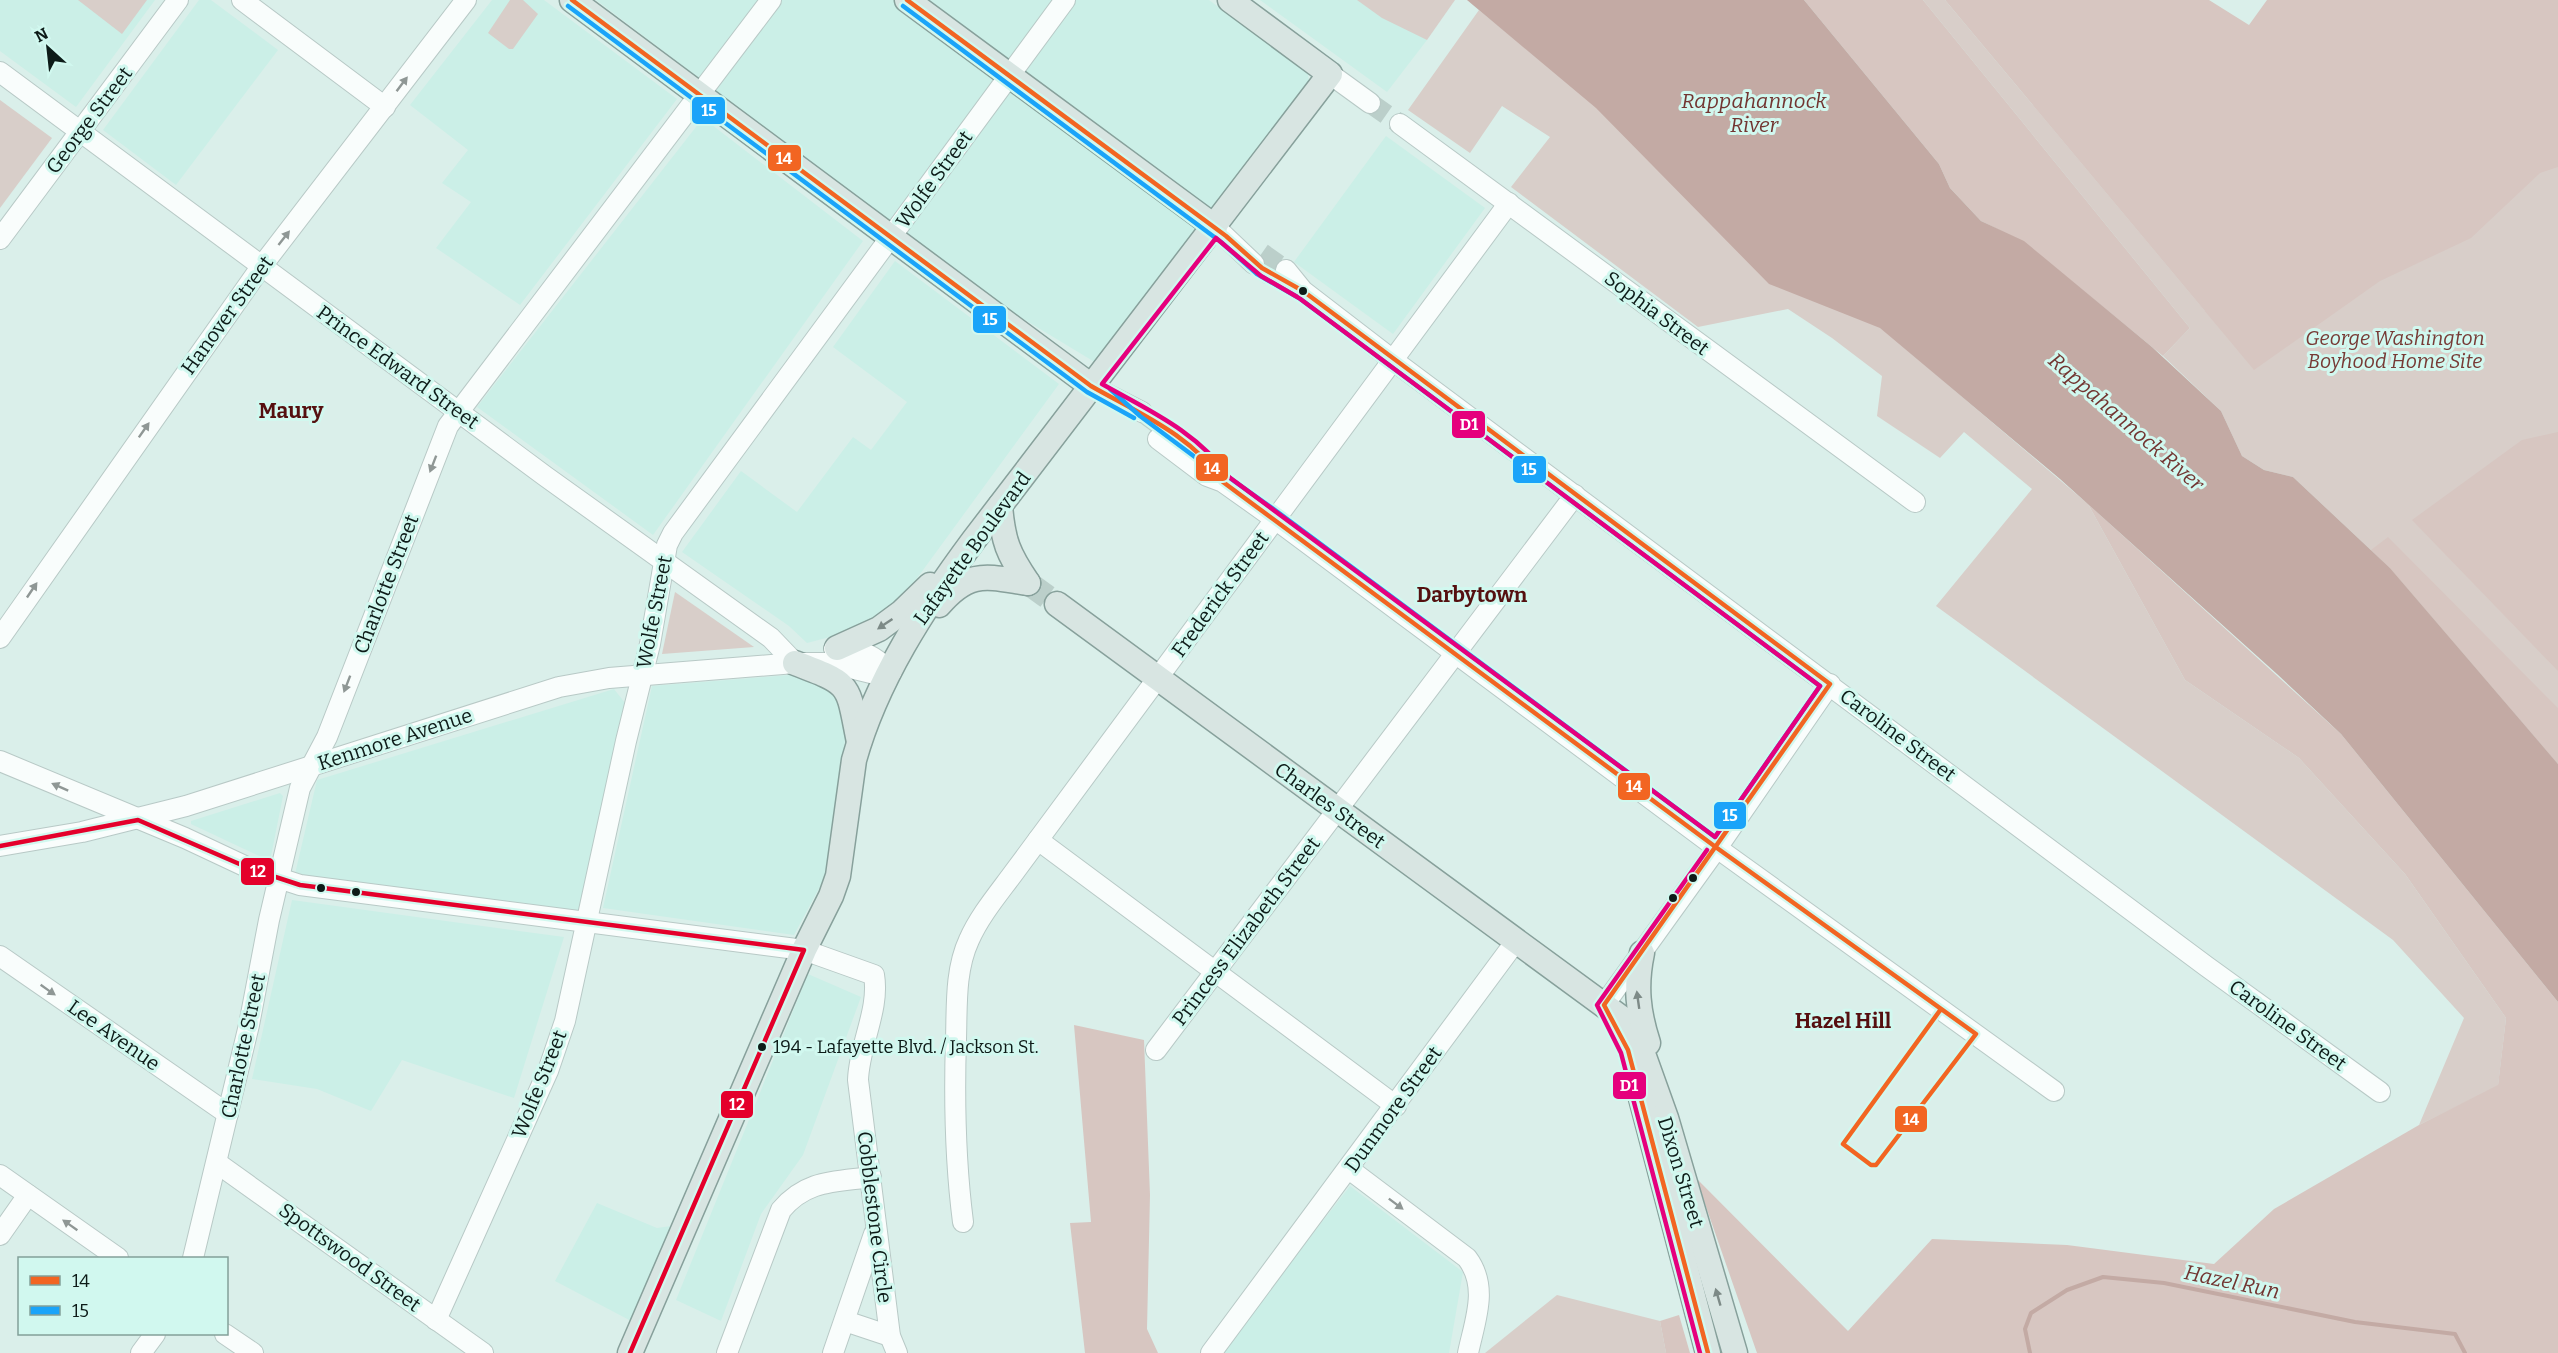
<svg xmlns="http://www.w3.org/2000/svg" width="2558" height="1353" viewBox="0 0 2558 1353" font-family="Bitter,serif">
  <rect width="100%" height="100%" fill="#daefea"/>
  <g fill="#cbefe7">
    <polygon points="0,0 155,0 76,107 0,51"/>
    <polygon points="199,0 211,0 278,50 176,185 103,130"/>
    <polygon points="492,0 544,0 677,99 520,305 436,248 471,202 442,183 468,150 410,105"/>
    <polygon points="596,0 1209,0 1308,74 1309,81 1098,364 992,300"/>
    <polygon points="1260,0 1368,0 1427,40 1387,92"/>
    <polygon points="703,118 863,241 653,535 477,407"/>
    <polygon points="1386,136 1485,208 1393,334 1294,262"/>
    <polygon points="895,261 1059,384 915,581 895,601 868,622 845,633 807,643 789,626 682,552 741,471 797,512 853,437 871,450 907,402 833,347"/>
    <polygon points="802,674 828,684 848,714 830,868 794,935 603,908 652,686"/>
    <polygon points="614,689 625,703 581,911 295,874 317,780"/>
    <polygon points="280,793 283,796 270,861 191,824 191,821"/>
    <polygon points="292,900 564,937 514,1098 402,1060 371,1111 317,1089 252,1079"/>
    <polygon points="808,974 861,997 803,1155 761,1214 721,1321 676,1300"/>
    <polygon points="1350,1186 1463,1272 1449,1353 1220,1353"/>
    <polygon points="597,1203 657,1228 678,1225 635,1323 555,1281"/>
  </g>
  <g fill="#d8cec9">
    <polygon points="78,0 147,0 122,34"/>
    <polygon points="510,0 523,0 538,14 513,49 509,49 488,33"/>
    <polygon points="1357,0 1455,0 1427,40 1382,18"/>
    <polygon points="1923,0 1945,0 2205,311 2558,74 2558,764 2390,568 2293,477 2264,470 2242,456 2221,411 2163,356 2190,328"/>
    <polygon points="1479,10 1843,311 1880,327 2088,504 2185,680 2299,758 2405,874 2506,1018 2498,1086 2419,1125 2464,1018 2393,940 1936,606 2032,489 1964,432 1940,458 1877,416 1882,376 1832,338 1788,309 1698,327 1511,187 1550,137 1502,106 1470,153 1408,110"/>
    <polygon points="0,100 52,138 0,208"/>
    <polygon points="675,592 754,647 662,654"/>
    <polygon points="1557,1295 1660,1321 1666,1353 1485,1353"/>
  </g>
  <g fill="#d7c6c1">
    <polygon points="1804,0 1923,0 2190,328 2163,356 2024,242 1981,221 1950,188 1939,164"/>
    <polygon points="1945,0 2209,0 2249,25 2267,0 2558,0 2558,167 2540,173 2471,238 2380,281 2254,370"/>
    <polygon points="2558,432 2558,671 2412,520 2522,440"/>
    <polygon points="2088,504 2341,734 2558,1002 2558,1353 1757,1353 1696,1178 1848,1331 1932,1239 2067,1245 2214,1264 2274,1209 2419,1125 2498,1085 2506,1018 2405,874 2299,758 2185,680"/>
    <polygon points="2388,537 2558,708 2558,764 2390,568 2371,550"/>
    <polygon points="1074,1025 1144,1040 1150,1195 1147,1329 1158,1353 1085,1353 1070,1223 1091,1222"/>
    <polygon points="1679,1315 1690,1353 1666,1353 1660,1321"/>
  </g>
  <polygon fill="#c3aaa4" points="1467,0 1804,0 1939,164 1950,188 1981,221 2024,241 2152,347 2221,411 2242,456 2264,470 2293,477 2390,568 2558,764 2558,1002 2341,734 2277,674 2060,479 1880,328 1769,284 1596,108"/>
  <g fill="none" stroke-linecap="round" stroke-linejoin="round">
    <polyline stroke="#c3aaa4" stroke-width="4" points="2030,1353 2025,1329 2031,1313 2067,1290 2103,1277 2164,1283 2355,1322 2455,1334 2465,1353"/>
    <g stroke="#bbcfca" stroke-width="20" stroke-dasharray="20 10" stroke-linecap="butt">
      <polyline points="1370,103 1400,124"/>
      <polyline points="1262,253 1286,270"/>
      <polyline points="1254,264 1278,281"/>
      <polyline points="1142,412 1165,429"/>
    </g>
    <polyline stroke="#bbcfca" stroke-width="24" stroke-dasharray="24 12" stroke-linecap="butt" points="1028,583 1057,604"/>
    <g stroke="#b8c9c6" stroke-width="22">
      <g id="minor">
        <polyline points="242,0 385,107"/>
        <polyline points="0,72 545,476 771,638 795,663"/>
        <polyline points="1330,74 1370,103"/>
        <polyline points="1400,124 1915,502"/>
        <polyline points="1215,227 1254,264"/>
        <polyline points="0,239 178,0"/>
        <polyline points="1286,270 1303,291 1394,361 2206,966 2380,1092"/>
        <polyline points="1091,386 1142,412"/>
        <polyline points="1158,439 1207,476 1223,482 1275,519 1717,848 2054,1091"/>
        <polyline points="0,638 261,267 466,0"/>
        <path d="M834 649C857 645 876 657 891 672"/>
        <path d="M0 761 185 838 251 869 300 885 804 950 874 975C880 1009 859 1045 858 1080L890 1336 897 1353"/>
        <polyline points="1038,840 1396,1106"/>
        <polyline points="0,846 82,832 186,806 559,687 609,678 795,663 830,663 871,673 891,672"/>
        <polyline points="0,956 228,1114"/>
        <polyline points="1604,1005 1717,848 1830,684"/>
        <polyline points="1156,1050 1575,495"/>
        <polyline points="217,1163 483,1353"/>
        <path d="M1349 1169 1467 1258C1489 1287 1475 1320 1468 1353"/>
        <polyline points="0,1175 118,1258"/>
        <path d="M963 1222C955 1160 954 1101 956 1039 957 1006 955 970 969 940 980 915 999 893 1015 871L1509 203"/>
        <polyline points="0,1235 28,1195"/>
        <polyline points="193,1258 249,1025 269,920 300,788 327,737 448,426 771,0"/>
        <polyline points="436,1320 548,1071 565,1021 626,741 650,644 667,545 673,533 1065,0"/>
        <polyline points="845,1321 890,1336"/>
        <polyline points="225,1334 253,1353"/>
        <polyline points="141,1353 155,1334"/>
        <path d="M727 1353 781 1210C806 1180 834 1182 871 1177"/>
        <polyline points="833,1353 874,1234"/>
        <polyline points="1211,1353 1516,941"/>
      </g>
    </g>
    <g stroke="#87a09b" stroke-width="27">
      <g id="major">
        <polyline points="572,0 1091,386"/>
        <polyline points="907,0 1215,227"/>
        <path d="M1000 506C1003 541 1008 554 1028 583"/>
        <polyline points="1057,604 1624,1020 1637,1037 1666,1118 1735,1353"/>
        <path d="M939 605C970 569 987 577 1028 583"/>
        <polyline points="837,648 879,629 902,612 930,585"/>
        <path d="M795 663C853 685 847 683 859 742"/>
        <path d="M1642 953C1635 986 1638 1012 1648 1043"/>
        <polyline points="1635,1075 1708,1353"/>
        <path d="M630 1353 804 950 831 896 838 876 854 760C876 681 924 607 973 541L1330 74 1230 0"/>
      </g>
    </g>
    <use href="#minor" stroke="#f9fdfc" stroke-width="20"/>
    <use href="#major" stroke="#d8e5e2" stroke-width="24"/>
    <g stroke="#d1f8ef" stroke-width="9">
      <g id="bus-1">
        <path d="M572 0 1091 386C1138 413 1192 435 1223 482L1717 848 1976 1034 1876 1165H1871L1843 1144 1941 1009"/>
        <polyline points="907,0 1226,236 1262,268 1303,291 1830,684 1604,1005 1628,1050 1708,1353"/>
      </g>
    </g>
    <g stroke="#d1f8ef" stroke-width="9">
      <g id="bus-2">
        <polyline points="568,6 1087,392 1134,418"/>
        <polyline points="903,6 1221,242 1257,274 1299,298 1820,686 1715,837 1279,513 1227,476 1211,469 1140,416 1110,389"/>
      </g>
    </g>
    <g stroke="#d1f8ef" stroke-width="9">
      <g id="bus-3">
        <path d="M1216 238 1261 276 1299 298 1820 686 1715 837 1229 477C1198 432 1148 410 1102 384Z"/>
        <polyline points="1700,1353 1621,1053 1597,1005 1707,850"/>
      </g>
    </g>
    <g stroke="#d1f8ef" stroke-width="9">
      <polyline id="bus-4" points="0,846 138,820 251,869 300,885 804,950 630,1353"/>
    </g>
    <use href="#bus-1" stroke="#f26522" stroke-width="4.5"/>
    <use href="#bus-2" stroke="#1aa4f9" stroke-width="4.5"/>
    <use href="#bus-3" stroke="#e5007d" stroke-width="4.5"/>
    <use href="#bus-4" stroke="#e4002b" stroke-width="4.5"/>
  </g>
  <defs><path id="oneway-solid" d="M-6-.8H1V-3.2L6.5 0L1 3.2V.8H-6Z" transform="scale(1.5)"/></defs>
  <g fill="#8f9795">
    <use href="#oneway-solid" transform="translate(402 84) rotate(-53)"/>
    <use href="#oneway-solid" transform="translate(284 238) rotate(-52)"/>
    <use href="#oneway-solid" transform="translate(144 430) rotate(-55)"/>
    <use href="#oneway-solid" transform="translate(433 464) rotate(111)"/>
    <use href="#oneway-solid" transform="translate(32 590) rotate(-56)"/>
    <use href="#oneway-solid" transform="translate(347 684) rotate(111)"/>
    <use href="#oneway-solid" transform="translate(60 787) rotate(-156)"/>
    <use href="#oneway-solid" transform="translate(48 990) rotate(35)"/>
    <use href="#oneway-solid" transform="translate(1396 1204) rotate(37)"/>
    <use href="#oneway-solid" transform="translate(70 1225) rotate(-145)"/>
  </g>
  <g fill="#7d8a87">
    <use href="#oneway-solid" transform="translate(885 624) rotate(146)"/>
    <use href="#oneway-solid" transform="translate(1638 1000) rotate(-98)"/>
    <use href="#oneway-solid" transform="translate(1718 1297) rotate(-106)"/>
  </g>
  <g fill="#0d1b18" stroke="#d1f8ef" stroke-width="2">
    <circle cx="1303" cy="291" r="5"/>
    <circle cx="1693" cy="878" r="5"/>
    <circle cx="321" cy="888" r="5"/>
    <circle cx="356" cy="892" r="5"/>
    <circle cx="1673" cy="898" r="5"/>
    <circle cx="762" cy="1047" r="5"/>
  </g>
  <g text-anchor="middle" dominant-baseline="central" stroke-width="6" stroke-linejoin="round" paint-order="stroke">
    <g font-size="18" fill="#0d1b18" stroke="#d1f8ef" text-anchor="start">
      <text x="773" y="1047">194 - Lafayette Blvd. / Jackson St.</text>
    </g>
    <g font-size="20" fill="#0d1b18" stroke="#d1f8ef">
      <text transform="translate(89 120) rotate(-53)">George Street</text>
      <text transform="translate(934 179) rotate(-54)">Wolfe Street</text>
      <text transform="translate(1657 313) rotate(37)">Sophia Street</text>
      <text transform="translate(227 315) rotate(-54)">Hanover Street</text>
      <text transform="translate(398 367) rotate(36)">Prince Edward Street</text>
      <text transform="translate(972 548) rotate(-54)">Lafayette Boulevard</text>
      <text transform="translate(386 584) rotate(-69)">Charlotte Street</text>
      <text transform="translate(1220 594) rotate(-54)">Frederick Street</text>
      <text transform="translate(654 612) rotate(-79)">Wolfe Street</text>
      <text transform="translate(1898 735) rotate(37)">Caroline Street</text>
      <text transform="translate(395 739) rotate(-18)">Kenmore Avenue</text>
      <text transform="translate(1330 805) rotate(36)">Charles Street</text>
      <text transform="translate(1246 931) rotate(-53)">Princess Elizabeth Street</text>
      <text transform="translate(2288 1025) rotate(36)">Caroline Street</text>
      <text transform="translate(114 1035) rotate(35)">Lee Avenue</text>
      <text transform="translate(243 1046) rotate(-78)">Charlotte Street</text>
      <text transform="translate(539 1084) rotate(-68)">Wolfe Street</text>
      <text transform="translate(1393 1109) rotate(-54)">Dunmore Street</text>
      <text transform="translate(1681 1172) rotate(73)">Dixon Street</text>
      <text transform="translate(875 1217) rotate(83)">Cobblestone Circle</text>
      <text transform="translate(350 1257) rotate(36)">Spottswood Street</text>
    </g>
    <g font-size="20" font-style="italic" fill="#773a35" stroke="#d1f8ef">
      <text x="2395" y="338">George Washington<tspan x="2395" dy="23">Boyhood Home Site</tspan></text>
    </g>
    <g font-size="21" font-style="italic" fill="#723531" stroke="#d1f8ef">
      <text x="1754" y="101">Rappahannock<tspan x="1754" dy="24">River</tspan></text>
      <text transform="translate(2126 422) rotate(41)">Rappahannock River</text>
      <text transform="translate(2232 1282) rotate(12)">Hazel Run</text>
    </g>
    <g font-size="21" font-weight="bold" fill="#551010" stroke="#d1f8ef">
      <text x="291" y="411">Maury</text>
      <text x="1472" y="595">Darbytown</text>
      <text x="1843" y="1021">Hazel Hill</text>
    </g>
  </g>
  <g stroke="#d1f8ef" stroke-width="2">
    <rect x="691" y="96" width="35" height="29" rx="6" fill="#1aa4f9"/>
    <rect x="767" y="144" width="35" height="28" rx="6" fill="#f26522"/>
    <rect x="972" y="305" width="35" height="29" rx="6" fill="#1aa4f9"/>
    <rect x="1451" y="410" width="35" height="29" rx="6" fill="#e5007d"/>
    <rect x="1195" y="453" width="34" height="29" rx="6" fill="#f26522"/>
    <rect x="1512" y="455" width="35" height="29" rx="6" fill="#1aa4f9"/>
    <rect x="1617" y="772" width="34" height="29" rx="6" fill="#f26522"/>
    <rect x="1713" y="801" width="34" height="29" rx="6" fill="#1aa4f9"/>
    <rect x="240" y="857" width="35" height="29" rx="6" fill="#e4002b"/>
    <rect x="1612" y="1071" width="35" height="29" rx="6" fill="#e5007d"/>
    <rect x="720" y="1090" width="34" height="29" rx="6" fill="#e4002b"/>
    <rect x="1894" y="1105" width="34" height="28" rx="6" fill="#f26522"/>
  </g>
  <g font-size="16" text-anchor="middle" font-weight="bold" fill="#fff">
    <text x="709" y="116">15</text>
    <text x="784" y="164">14</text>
    <text x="990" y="325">15</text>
    <text x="1469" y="430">D1</text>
    <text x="1212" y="474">14</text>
    <text x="1529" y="475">15</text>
    <text x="1634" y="792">14</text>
    <text x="1730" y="821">15</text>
    <text x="258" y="877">12</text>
    <text x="1629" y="1091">D1</text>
    <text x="737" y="1110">12</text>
    <text x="1911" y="1125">14</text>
  </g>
  <rect x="18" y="1257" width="210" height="78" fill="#d1f8ef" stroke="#83a099" stroke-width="1.5"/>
  <rect x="30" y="1276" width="30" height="9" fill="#f26522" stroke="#83a099" stroke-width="1.5"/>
  <text x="72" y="1287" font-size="18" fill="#0d1b18">14</text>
  <rect x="30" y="1306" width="30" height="9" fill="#1aa4f9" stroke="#83a099" stroke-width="1.5"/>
  <text x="72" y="1317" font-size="18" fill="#0d1b18">15</text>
  <g transform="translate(48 48) rotate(333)" stroke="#d1f8ef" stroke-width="4.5" paint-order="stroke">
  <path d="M0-4.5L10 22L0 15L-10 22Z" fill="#0d1b18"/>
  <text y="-9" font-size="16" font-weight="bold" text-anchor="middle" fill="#0d1b18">N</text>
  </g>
</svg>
